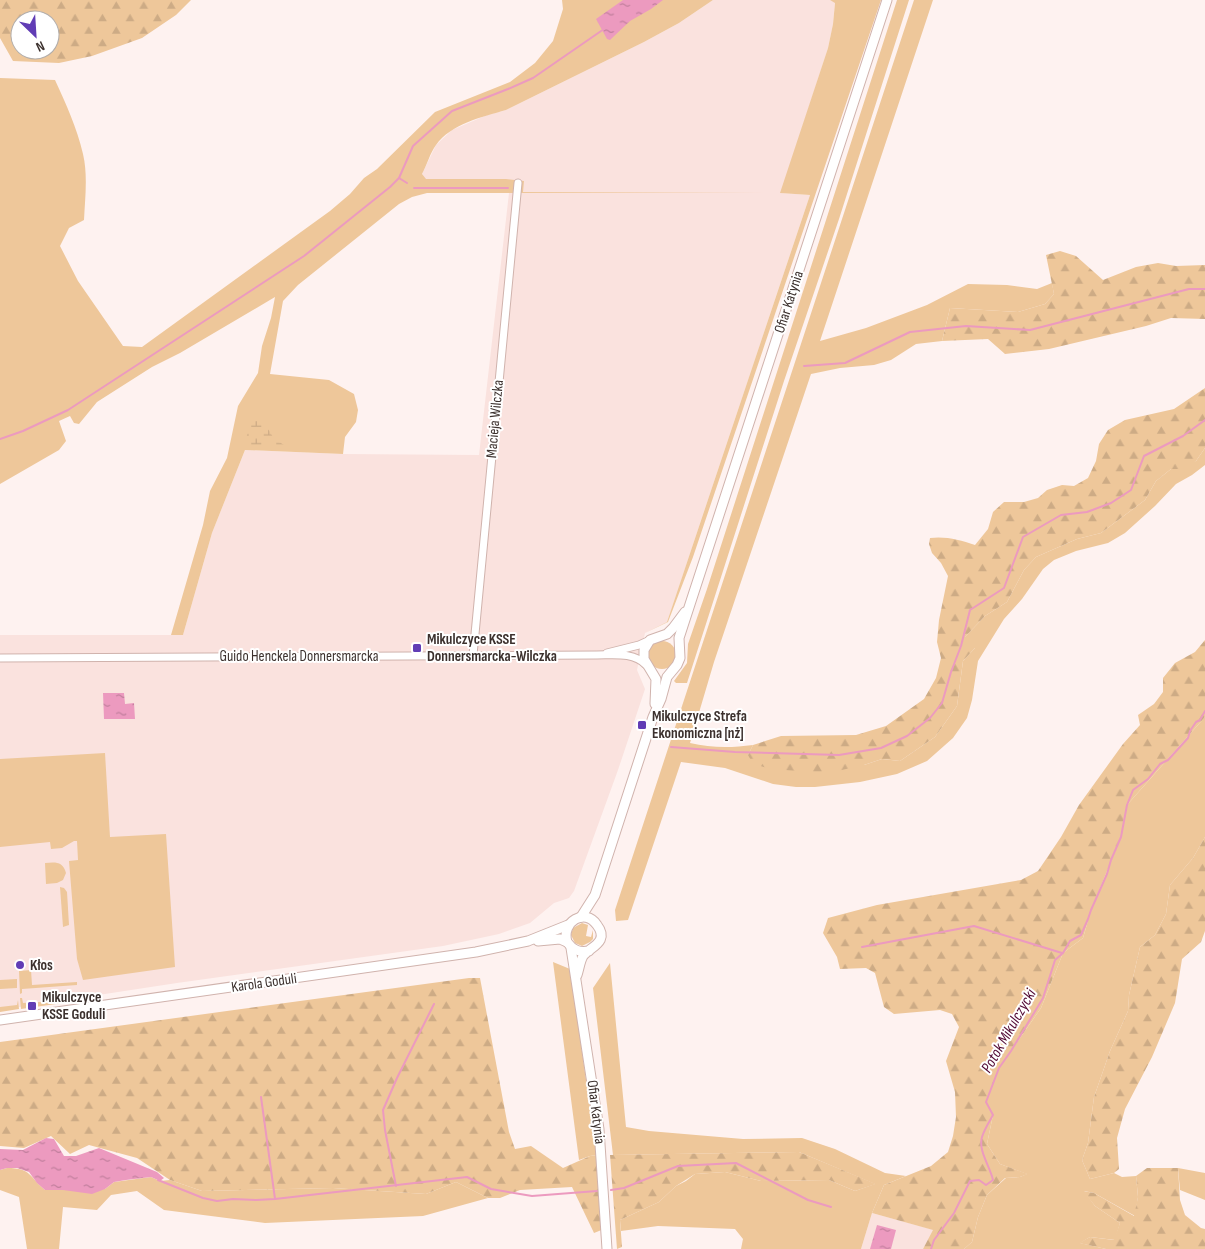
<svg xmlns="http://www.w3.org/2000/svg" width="1205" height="1249" viewBox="0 0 1205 1249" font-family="'Sofia Sans Condensed',sans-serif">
  <defs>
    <pattern id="forest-firs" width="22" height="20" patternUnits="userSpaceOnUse" patternTransform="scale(1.25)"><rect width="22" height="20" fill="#eec79a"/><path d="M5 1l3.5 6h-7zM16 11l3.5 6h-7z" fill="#cdab85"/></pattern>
    <pattern id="wetland-marsh" width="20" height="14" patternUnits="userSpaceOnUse" patternTransform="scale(1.25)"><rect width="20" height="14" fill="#eec79a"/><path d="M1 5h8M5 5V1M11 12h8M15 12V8" fill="none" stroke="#cdab85"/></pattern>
    <pattern id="water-ripples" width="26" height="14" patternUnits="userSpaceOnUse" patternTransform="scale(1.25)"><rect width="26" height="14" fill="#ec9abf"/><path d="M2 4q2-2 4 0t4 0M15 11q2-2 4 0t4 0" fill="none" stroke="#c07e9c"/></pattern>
  </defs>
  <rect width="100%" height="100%" fill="#fef2f0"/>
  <g fill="#fae2de">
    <polygon points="713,0 830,0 835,2 833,24 828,48 781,193 810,195 667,622 645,633 637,670 645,689 618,770 574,891 569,898 554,903 530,923 499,934 443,946 177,983 0,1010 0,635 183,635 212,533 245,450 343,454 479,455 509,193 427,193 422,174 436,145 452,130 487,115 506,110 644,42 679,23"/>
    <polygon points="872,1213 934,1230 923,1249 861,1249"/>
  </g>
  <g fill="#eec79a">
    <path d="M562 0H713L679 23 644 42 506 110C482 117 451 124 436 145 430 153 427 165 422 174L426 179H506L524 181 523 192 780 193 828 48 833 24 835 3 830 0H881L693 557 668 622 645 633 667 622 810 195 780 193H427L412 197 399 204 298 285 283 301 270 374 329 380 354 394 358 410 356 422 345 437 343 454 245 450 212 533 183 635H171L203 525 210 491 227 458 238 406 258 373 262 346 271 318 275 297 180 353 152 367 97 402 79 424 74 423 70 416 59 421 66 441 59 450 0 484V78L55 80C66 104 77 128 83 154 88 175 85 199 84 220L69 228 60 246 78 281 123 346 142 347 330 211 350 194 364 178 377 169 435 112 510 82 535 63 553 41 563 9Z"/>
    <polygon points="897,0 909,0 839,219 784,381 687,683 676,683 674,681 687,663 688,644 707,589"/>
    <path d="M914 0H933L820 341 866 328 927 305 968 284 1007 285 1037 289 1052 283 1054 294 1045 304 1018 312 950 308 942 341 916 344 891 360 874 365 840 368 811 374 714 662 690 743C711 748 731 748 753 745L748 755 864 765 882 759 900 761 935 737 957 706 963 661 975 648 964 638 985 616 1007 602 1024 570 1036 557 1077 539 1101 533 1145 500 1156 481 1171 469 1196 461 1205 448V465L1192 475 1176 484 1155 506 1125 533 1108 543 1076 551 1054 560 1043 569 1022 599 1004 619 978 661 972 700 967 718 953 738 927 761 897 774 860 782 815 787H796L773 784 725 768 681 762 628 920 616 921 615 910Z"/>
    <circle cx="662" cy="655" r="14"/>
    <polygon points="1205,717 1205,837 1193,858 1170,885 1166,914 1155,935 1140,947 1129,995 1128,1011 1110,1051 1094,1097 1088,1143 1082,1160 1090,1179 1114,1173 1122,1177 1136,1176 1138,1197 1135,1216 1094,1193 1084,1191 1095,1206 1120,1223 1115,1240 1090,1237 1080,1243 1106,1249 964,1249 972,1242 978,1217 987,1195 1006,1178 1020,1177 1027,1174 1000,1164 987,1144 993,1115 986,1102 999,1068 1041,1008 1063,953 1083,938 1091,910 1121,837 1127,805"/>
    <polygon points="105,753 110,837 166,834 175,967 83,980 77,959 69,861 78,860 77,841 74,841 62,848 51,849 50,842 0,847 0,759"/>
    <path d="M45 863C55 862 63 861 66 873L63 880 57 883 46 884Z"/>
    <polygon points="60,887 64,888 67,892 69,925 63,927"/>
    <polygon points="582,923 588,925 586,936 591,937 593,930 593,939 590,942 582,946 575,943 571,935 573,928"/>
    <polygon points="553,962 570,969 597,1155 590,1156 579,1160"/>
    <polygon points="610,963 626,1127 649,1131 743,1139 802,1138 835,1149 885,1173 906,1176 884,1185 872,1213 861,1249 741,1249 743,1239 735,1229 658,1226 621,1231 620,1220 659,1202 676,1186 686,1181 695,1174 725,1172 761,1181 829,1180 855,1191 875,1184 799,1152 613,1155 593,988"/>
    <polygon points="31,970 32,985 77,982 77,985 22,989 22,993 20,994 19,971"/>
    <polygon points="17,979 17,988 0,989 0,980"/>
    <polygon points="70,995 76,996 77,1001 21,1009 20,998 22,998 23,1003 70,1000"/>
    <polygon points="18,1000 19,1009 0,1012 0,1007 17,1005"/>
    <path d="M7 1168C32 1168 29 1177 45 1190L105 1189 114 1182 151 1177 160 1181 170 1180 202 1191 333 1188 426 1194 456 1182 488 1198 423 1216 265 1223 164 1210 137 1191 111 1195 97 1210 63 1207 59 1249H27L19 1197 0 1190V1170Z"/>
    <polygon points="1178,1168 1205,1173 1205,1200 1180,1190"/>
  </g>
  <g fill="url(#forest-firs)" fill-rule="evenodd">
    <path d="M0 0H191L176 15 142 38 92 56 59 63 13 61 0 38ZM20 20H50V50H20Z"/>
    <polygon points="1060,251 1076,256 1103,280 1136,267 1158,263 1176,266 1205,265 1205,319 1171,318 1146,326 1049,349 1005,354 988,339 942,341 950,308 1018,312 1045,304 1054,294 1046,255"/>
    <path d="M1205 388V448L1196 461 1185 469H1171L1156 481 1145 500 1101 533 1077 539 1036 557 1024 570 1007 602 985 616 965 637 973 636 978 639 975 648 963 661 957 706 935 737 900 761 882 759 864 765 828 773 771 769 753 764 748 755 753 745 781 736 856 735 886 726 924 699 936 678 941 658 937 642 939 620 948 576 941 563 932 553 929 544 930 538C946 536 960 540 975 545L988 529 993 512 1004 502H1024L1038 498 1047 490 1062 485 1074 486 1088 478 1096 461 1099 444 1108 430 1125 420 1174 409Z"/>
    <polygon points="1205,640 1205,717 1127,805 1121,837 1091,910 1083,938 1063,953 1041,1008 999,1068 986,1102 993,1115 987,1144 1000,1164 1028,1174 1020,1177 1005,1178 987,1195 978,1217 972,1242 964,1249 923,1249 933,1230 872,1213 884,1185 931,1166 948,1152 953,1136 956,1117 955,1092 946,1061 959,1027 952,1014 940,1010 894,1014 884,1007 875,973 866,968 840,969 837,957 823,933 828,918 877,905 1021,880 1038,871 1061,837 1079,805 1123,744 1140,725 1138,715 1154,704 1163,692 1163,678 1175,663 1195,652"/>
    <polygon points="1205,837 1205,931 1201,942 1182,959 1175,1003 1152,1057 1125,1109 1117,1138 1119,1169 1114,1173 1090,1179 1082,1160 1088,1143 1094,1097 1110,1051 1128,1011 1129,995 1140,947 1155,935 1166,914 1170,885 1193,858"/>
    <polygon points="469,978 480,978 509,1132 515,1149 531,1146 563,1168 590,1156 597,1155 604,1229 594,1233 572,1187 520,1190 500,1198 488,1198 456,1182 426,1194 333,1188 202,1191 170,1180 137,1158 89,1145 70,1154 51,1136 24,1148 0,1146 0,1042"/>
    <polygon points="799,1152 876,1184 855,1191 829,1180 761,1181 725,1172 695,1174 676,1186 659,1202 620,1220 622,1247 617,1249 610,1155"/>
    <polygon points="1147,1168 1178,1168 1180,1200 1185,1215 1201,1228 1205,1229 1205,1249 1106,1249 1079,1243 1090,1237 1114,1240 1120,1223 1095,1206 1083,1191 1094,1193 1134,1216 1138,1197 1136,1176"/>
  </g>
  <path fill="url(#wetland-marsh)" d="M257 418H262L274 439 284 445H248C244 435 250 425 257 418Z"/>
  <g fill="url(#water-ripples)">
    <polygon points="623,0 663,0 651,9 630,21 610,40 607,39 596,19"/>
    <polygon points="103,693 124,693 125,704 134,703 135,719 104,719"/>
    <polygon points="46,1138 54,1139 64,1156 76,1156 99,1148 157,1172 164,1178 160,1181 151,1177 126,1180 114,1182 105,1189 92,1194 63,1190 45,1190 37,1183 29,1172 17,1168 7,1168 0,1170 0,1149 23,1150"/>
    <polygon points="877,1225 896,1230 891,1249 870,1249"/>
  </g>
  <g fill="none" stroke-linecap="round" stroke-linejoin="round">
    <g stroke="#ec9abf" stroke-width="2">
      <polyline points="399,178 407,183"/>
      <polyline points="414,188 508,188"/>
      <polyline points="804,366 845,363 910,332 966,326 1030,330 1189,289 1205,289"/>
      <polyline points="0,439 23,431 68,410 304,256 390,187 399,178 413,146 452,111 508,89 533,78 604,29"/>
      <polyline points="671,747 735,752 839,755 881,748 907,736 930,718 942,703 951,672 961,646 970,610 1004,588 1023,537 1061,515 1087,512 1111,503 1131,490 1144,456 1183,436 1205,420"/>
      <polyline points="862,947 974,926 1062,953"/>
      <polyline points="261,1097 275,1199"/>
      <polyline points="158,1180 203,1198 217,1201 233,1199 256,1200 275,1199 467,1177 491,1189 532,1196 597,1191"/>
      <polyline points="396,1186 385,1130 383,1110 397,1078 434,1004"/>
      <polyline points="611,1190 624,1188 678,1166 736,1163 808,1200 831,1207"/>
      <path d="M931 1249 934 1240 954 1213 970 1181 979 1180 986 1185 993 1180C990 1166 978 1151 982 1137 984 1130 989 1122 993 1115L986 1102 999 1068 1011 1051 1043 998 1055 960 1063 953 1070 941 1081 935 1088 919 1091 910 1107 874 1111 860 1121 837 1127 805 1133 790 1148 779 1160 764 1168 760 1188 738 1190 731 1196 722 1200 720 1205 711"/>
    </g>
    <g stroke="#d0b3ad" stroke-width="9">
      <g id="minor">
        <polyline points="607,653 639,645 650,640"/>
        <polyline points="473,655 518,183"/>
        <path d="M0 658 597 655C614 655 634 652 646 665"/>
      </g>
    </g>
    <g stroke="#d0b3ad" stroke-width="11">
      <g id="tertiary">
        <polyline points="655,704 656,679 644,659 644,650 650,640 667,634 673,628 685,612"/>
        <polyline points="581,917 595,895 653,717 661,699 667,677 677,665 680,658 679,638 887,0"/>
        <polyline points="538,941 560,939 567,942"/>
        <polyline points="571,948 599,1129 607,1249"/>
        <path d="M577 975C579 969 580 961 583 956 590 947 610 942 597 925 585 907 561 922 567 942 573 950 579 953 589 951"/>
        <polyline points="0,1020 476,952 528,941 568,925"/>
      </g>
    </g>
    <use href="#minor" stroke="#fff" stroke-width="7"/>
    <use href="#tertiary" stroke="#fff" stroke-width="9"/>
  </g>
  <g fill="#613db5" stroke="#fff" stroke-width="2">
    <rect x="412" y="643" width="10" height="10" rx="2.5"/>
    <rect x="637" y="720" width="10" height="10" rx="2.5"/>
    <circle cx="20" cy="965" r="5"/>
    <rect x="27" y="1001" width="10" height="10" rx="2.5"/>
  </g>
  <g text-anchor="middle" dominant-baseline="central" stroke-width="4" stroke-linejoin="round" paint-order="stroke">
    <g font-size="15" fill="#3c312e" stroke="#fff">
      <text transform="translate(789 302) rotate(-72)">Ofiar Katynia</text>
      <text transform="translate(495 419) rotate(-85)">Macieja Wilczka</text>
      <text x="299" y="656">Guido Henckela Donnersmarcka</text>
      <text transform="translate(264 983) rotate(-8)">Karola Goduli</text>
      <text transform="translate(596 1112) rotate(83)">Ofiar Katynia</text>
    </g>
    <g font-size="15" font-weight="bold" fill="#3c312e" stroke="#fff" text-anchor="start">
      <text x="427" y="639">Mikulczyce KSSE<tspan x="427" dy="17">Donnersmarcka-Wilczka</tspan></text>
      <text x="652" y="716">Mikulczyce Strefa<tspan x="652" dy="17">Ekonomiczna [nż]</tspan></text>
      <text x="30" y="965">Kłos</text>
      <text x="42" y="997">Mikulczyce<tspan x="42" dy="17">KSSE Goduli</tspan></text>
    </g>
    <g font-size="16" font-style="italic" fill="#500732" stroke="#fff">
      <text transform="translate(1009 1031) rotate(-60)">Potok Mikulczycki</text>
    </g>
  </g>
  <g transform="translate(35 35) rotate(155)"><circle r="24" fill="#ffffff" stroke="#b1adab"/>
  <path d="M0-4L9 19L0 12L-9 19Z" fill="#613db5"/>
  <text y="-8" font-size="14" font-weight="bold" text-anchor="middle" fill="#3c312e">N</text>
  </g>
</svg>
